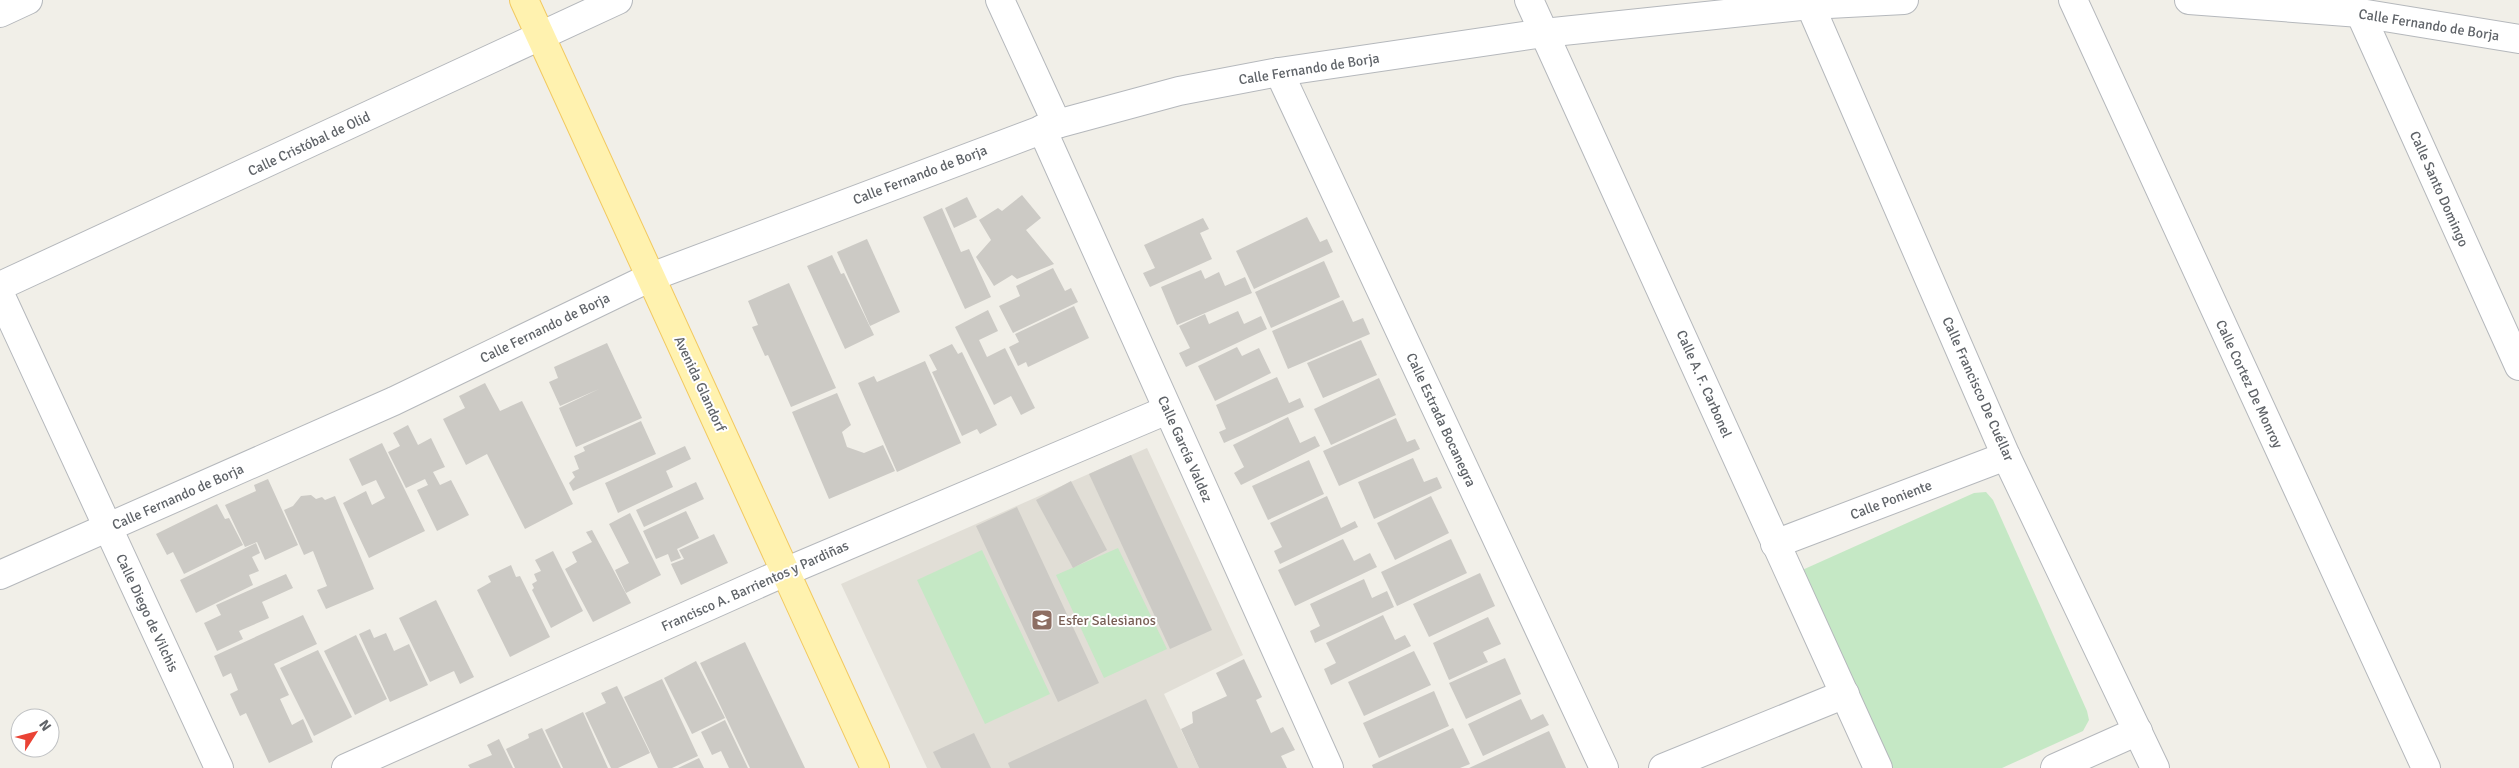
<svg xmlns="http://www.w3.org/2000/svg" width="2519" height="768" viewBox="0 0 2519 768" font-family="Signika,sans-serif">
  <rect width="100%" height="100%" fill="#f1efe8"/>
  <polygon fill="#e1ded6" points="1147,448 1243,655 1164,694 1199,768 927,768 841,584"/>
  <g fill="#c5e8c5">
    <polygon points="1986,492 1993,500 2087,711 2089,720 2083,731 2002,768 1886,768 1800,571 1974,493"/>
    <polygon points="1118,548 1167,649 1104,678 1056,575"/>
    <polygon points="982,550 1050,694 985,724 917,580"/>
  </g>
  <g fill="#cccac5">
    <polygon points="1022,195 1041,218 1026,230 1054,264 1017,279 1012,275 994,286 976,257 991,240 979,220 998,208 1002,211"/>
    <polygon points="967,197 977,217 954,228 945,208"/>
    <polygon points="942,208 961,252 969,249 991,297 965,309 923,217"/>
    <polygon points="1307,217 1320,242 1327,239 1333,252 1254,289 1236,251"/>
    <polygon points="1203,218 1209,229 1200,233 1212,259 1150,287 1143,273 1155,268 1144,245"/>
    <polygon points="867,239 900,312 870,326 837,252"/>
    <polygon points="832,255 841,274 844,273 874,335 845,349 807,266"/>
    <polygon points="1324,261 1340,297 1271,328 1255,292"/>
    <polygon points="1053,268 1065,291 1071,288 1078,302 1013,333 999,306 1020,296 1016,286"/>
    <polygon points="1201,270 1205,279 1219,272 1225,286 1245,277 1252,293 1177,325 1161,287"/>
    <polygon points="789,283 836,388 791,407 768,355 765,356 752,327 758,325 748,301"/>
    <polygon points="1343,300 1353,322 1363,318 1370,334 1288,369 1272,331"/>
    <polygon points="1074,306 1089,338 1028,367 1026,362 1018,366 1009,347 1019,342 1015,334"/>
    <polygon points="988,310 998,331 979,340 987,357 1005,348 1035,408 1021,415 1011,396 994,405 955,327"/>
    <polygon points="1238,311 1244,324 1261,316 1267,329 1186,367 1179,353 1190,348 1179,326 1205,314 1209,324"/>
    <polygon points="1361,340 1377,375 1323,398 1307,363"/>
    <polygon points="607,343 642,418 576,447 559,408 599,389 560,406 549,382 558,378 554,367"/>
    <polygon points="952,344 958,354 962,352 997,425 980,434 977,429 962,436 932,372 937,370 929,355"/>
    <polygon points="1237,347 1242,356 1259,348 1271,373 1215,401 1198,366"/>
    <polygon points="925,361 961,443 897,472 858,383 874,376 877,382"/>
    <polygon points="1277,377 1289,403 1300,398 1304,407 1224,443 1219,432 1226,429 1216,405"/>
    <polygon points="1379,378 1396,415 1331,445 1314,409"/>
    <polygon points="485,383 500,411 522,401 573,504 525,529 487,454 466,465 443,419 465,408 459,396"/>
    <polygon points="837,393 851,425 842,432 847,447 864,453 883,445 895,471 829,499 792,412"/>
    <polygon points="1288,417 1300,443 1315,436 1320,446 1241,485 1234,473 1244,467 1233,445"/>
    <polygon points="1396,418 1407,442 1415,439 1420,449 1339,486 1323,451"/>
    <polygon points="641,421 656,454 573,491 569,483 575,477 572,472 579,469 574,456 585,451 583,447"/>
    <polygon points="408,425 418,445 431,438 445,467 433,472 440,485 451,480 469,515 437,531 417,490 428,485 425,479 406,488 388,452 400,446 393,433"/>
    <polygon points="382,443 425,531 369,558 343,503 366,491 372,505 385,498 376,480 362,486 349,459"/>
    <polygon points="685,446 691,459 666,471 673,487 618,513 605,483"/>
    <polygon points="1131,455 1212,630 1170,649 1089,474"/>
    <polygon points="1413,458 1424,482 1437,477 1442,488 1374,519 1358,482"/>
    <polygon points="1309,460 1324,494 1268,520 1252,486"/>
    <polygon points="268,479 298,545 265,560 257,542 245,547 225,505 256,491 254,485"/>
    <polygon points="1071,481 1107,550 1073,568 1036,500"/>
    <polygon points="696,482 704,499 644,527 636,510"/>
    <polygon points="311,495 316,499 322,497 325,500 335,496 374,589 326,609 317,590 327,586 313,551 304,555 284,510 293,506 301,496"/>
    <polygon points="1327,496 1341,528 1355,521 1358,527 1280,564 1274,551 1282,547 1270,523"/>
    <polygon points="1431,496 1449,533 1395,560 1377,523"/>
    <polygon points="217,504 225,519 229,518 243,545 184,574 173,552 167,555 156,534"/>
    <polygon points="1017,507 1099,683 1058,702 976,526"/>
    <polygon points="686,511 699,538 677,549 681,558 671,562 668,554 656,559 643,531"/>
    <polygon points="630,513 661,575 626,593 615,570 629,563 609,524"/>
    <polygon points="592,530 631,603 593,622 565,569 577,562 572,552 592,542 586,532"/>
    <polygon points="714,534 728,563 681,585 671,564 684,559 679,550"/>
    <polygon points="1343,539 1354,561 1370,553 1377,567 1295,606 1278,570"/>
    <polygon points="1451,539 1467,573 1397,606 1381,572"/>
    <polygon points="256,543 260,553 252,557 259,571 249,575 253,585 196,613 180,580"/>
    <polygon points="553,551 583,611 551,628 532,590 534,588 532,584 537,581 534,574 541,571 535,560"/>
    <polygon points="511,565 516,577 520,576 550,637 510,657 477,590 491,582 488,576"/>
    <polygon points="1480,573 1495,606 1429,637 1413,604"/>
    <polygon points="286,574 293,588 262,602 269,618 239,631 243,639 217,651 204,623 221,615 216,605"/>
    <polygon points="1364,579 1372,598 1387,591 1394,607 1315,643 1310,631 1320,626 1310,604"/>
    <polygon points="436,600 474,677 460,684 454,671 430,682 399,618"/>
    <polygon points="303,615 317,644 274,664 289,695 280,699 292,725 303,719 313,742 269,763 246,713 240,716 230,694 238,690 231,673 223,677 214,656"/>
    <polygon points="1383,615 1395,640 1405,635 1411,646 1331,685 1324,669 1336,663 1326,643"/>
    <polygon points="1488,617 1501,644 1483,652 1488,662 1449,680 1433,643"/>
    <polygon points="370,629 374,638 386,633 394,651 409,644 428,685 390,702 359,634"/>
    <polygon points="356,635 387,699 355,715 324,651"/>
    <polygon points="745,642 805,768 750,768 700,663"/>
    <polygon points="318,650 352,717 314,736 280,668"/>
    <polygon points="1414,651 1431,685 1364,716 1348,682"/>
    <polygon points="1505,658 1521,694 1466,719 1449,683"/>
    <polygon points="1244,659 1262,697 1256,700 1271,733 1283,727 1295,750 1281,756 1287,768 1199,768 1181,729 1193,723 1192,712 1227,696 1216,673"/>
    <polygon points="696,661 725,718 692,734 664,678"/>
    <polygon points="662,679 698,756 672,768 658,768 624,697"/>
    <polygon points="617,686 650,753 618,768 611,768 585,713 606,703 601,693"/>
    <polygon points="1434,691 1449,726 1379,758 1363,723"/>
    <polygon points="1146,699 1178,768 1010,768 1008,763"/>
    <polygon points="1521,699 1531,720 1543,714 1549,725 1483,756 1468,724"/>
    <polygon points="583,712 608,768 563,768 545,730"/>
    <polygon points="725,720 748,768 729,768 721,751 712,755 701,732"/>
    <polygon points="542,728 561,768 515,768 506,749 529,738 528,734"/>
    <polygon points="1453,728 1470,764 1460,768 1373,768 1372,765"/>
    <polygon points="1549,731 1566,768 1469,768"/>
    <polygon points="974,733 991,768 941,768 933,752"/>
    <polygon points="499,739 513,768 470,768 468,765 492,755 487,745"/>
    <polygon points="699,758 704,768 678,768"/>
  </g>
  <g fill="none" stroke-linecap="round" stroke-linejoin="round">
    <g stroke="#b5b8bc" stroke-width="30">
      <g id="minor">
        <polyline points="1000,0 1057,124"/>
        <polyline points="1529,0 1878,768"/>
        <polyline points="2073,0 2426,768"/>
        <polyline points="2189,0 2360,13 2519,39"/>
        <polyline points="1810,5 2006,456 2155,768"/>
        <polyline points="0,13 28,0"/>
        <polyline points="2360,13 2519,366"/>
        <polyline points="1279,72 1604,768"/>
        <polyline points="1042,129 1329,768"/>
        <polyline points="0,286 618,0"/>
        <polyline points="0,294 219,768"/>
        <polyline points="1775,544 2006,456"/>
        <polyline points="0,575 394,401 651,277 1057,124 1179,91 1279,72 1544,33 1810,5 1904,0"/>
        <polyline points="346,768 785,572 1167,410"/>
        <polyline points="1663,768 1845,694"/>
        <polyline points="2055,768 2138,731"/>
      </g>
    </g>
    <g stroke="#f2c960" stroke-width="30">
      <polyline id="major" points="524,0 875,768"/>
    </g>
    <use href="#minor" stroke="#fff" stroke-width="28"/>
    <use href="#major" stroke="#fff2af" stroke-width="28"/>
  </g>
  <defs>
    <g id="school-square" transform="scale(1.125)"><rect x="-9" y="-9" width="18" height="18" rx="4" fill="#8d6e63" stroke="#fff"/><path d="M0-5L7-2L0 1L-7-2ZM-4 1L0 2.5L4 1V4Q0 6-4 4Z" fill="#fff"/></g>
  </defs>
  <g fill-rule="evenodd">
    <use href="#school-square" x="1042" y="620"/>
  </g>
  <g text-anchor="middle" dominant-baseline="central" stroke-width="4" stroke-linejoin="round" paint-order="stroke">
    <g font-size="14" fill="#5f6368" stroke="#fff">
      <text transform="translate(2429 25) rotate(9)">Calle Fernando de Borja</text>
      <text transform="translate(1309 69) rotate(-9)">Calle Fernando de Borja</text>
      <text transform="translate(309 144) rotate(-25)">Calle Cristóbal de Olid</text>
      <text transform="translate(920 175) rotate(-21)">Calle Fernando de Borja</text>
      <text transform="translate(2439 189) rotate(66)">Calle Santo Domingo</text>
      <text transform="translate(545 328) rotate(-26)">Calle Fernando de Borja</text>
      <text transform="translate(700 384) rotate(65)">Avenida Glandorf</text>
      <text transform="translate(1704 384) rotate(66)">Calle A. F. Carbonel</text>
      <text transform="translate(2249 384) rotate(65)">Calle Cortez De Monroy</text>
      <text transform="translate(1978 389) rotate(66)">Calle Francisco De Cuéllar</text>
      <text transform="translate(1441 420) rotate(65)">Calle Estrada Bocanegra</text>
      <text transform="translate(1185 449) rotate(66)">Calle García Valdez</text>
      <text transform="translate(178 497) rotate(-24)">Calle Fernando de Borja</text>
      <text transform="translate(1891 500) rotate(-21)">Calle Poniente</text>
      <text transform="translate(755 586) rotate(-24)">Francisco A. Barrientos y Pardiñas</text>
      <text transform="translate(147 613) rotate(65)">Calle Diego de Vilchis</text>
    </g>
    <g font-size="14" fill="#785e54" stroke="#fff" text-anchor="start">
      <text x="1058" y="620">Esfer Salesianos</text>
    </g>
  </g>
  <g transform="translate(35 733) rotate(54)"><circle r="24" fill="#ffffff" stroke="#bfc1c3"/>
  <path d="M0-4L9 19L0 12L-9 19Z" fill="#ea4335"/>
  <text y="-8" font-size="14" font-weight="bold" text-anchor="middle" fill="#5f6368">N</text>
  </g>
</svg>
